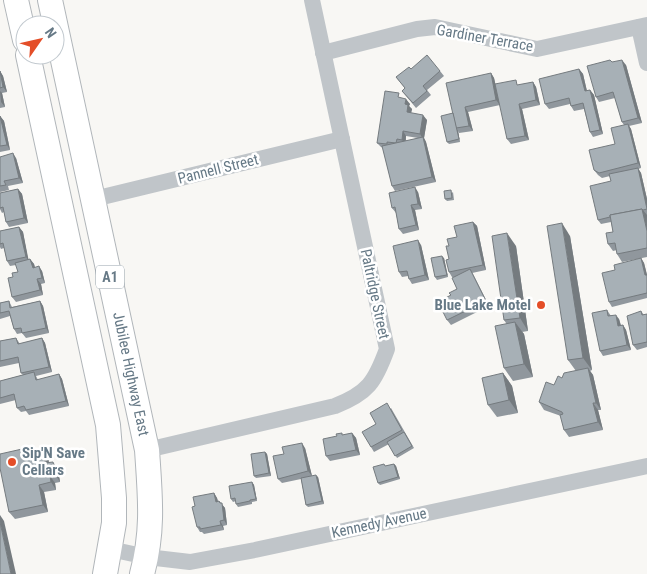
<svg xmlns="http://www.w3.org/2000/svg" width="647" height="574" viewBox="0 0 647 574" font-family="'Roboto Condensed',sans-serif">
  <rect width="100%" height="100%" fill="#f8f7f4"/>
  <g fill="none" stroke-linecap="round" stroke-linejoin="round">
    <g stroke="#b1b6ba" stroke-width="26">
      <g id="highway">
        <polyline points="16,0 25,40"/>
        <path d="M50 0 147 450C150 495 154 530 142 574"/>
        <polyline points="28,55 108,425 114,498 114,523 105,574"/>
      </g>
    </g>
    <g stroke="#c0c5c9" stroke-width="16">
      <polyline points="639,27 647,63"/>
      <polyline points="323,53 417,29 435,27 537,49 647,25"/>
      <polyline points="94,199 342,139"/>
      <path d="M147 450 335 406C368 393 375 382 387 349L312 0"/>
      <polyline points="110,549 147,557 190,562 255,550 647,466"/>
    </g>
    <use href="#highway" stroke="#fff" stroke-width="24"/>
  </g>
  <g fill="#90979d" fill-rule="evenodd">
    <polygon points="612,62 626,65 642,123 629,126 631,129 641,168 638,169 641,173 647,199 647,257 622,262 617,254 617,250 613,251 608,244 613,232 611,222 601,224 598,220 611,181 610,176 602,178 598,175 594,170 615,144 624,125 622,122 615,98 599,102 596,97"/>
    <polygon points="411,69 440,71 444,76 427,90 431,95 416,108 402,91 405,88 396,77"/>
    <polygon points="579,69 583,74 587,91 590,90 594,95 603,134 593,137 590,132 584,109 574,111 571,106 570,104 549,109 545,104"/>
    <polygon points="0,71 3,76 7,92 2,93 5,107 0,108"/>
    <polygon points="491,73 494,78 500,105 468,112 473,131 459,133 458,131 460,142 449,144 447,142 453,113"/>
    <polygon points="533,82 536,87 540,105 522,109 529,140 511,144 507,139 519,85"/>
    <path d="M402 98 410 104 409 106 412 109 411 113 427 120 424 138 426 142 436 182 395 191 392 186 383 148 381 147 377 143ZM406 136 418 138 406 141Z"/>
    <polygon points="0,116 4,121 10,150 0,152"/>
    <polygon points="0,157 16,158 23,183 8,186 9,190 0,192"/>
    <polygon points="18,189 22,194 28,223 9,227 6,222 4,212 2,213 0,209 0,193"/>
    <polygon points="418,192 422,209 415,210 419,230 403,234 399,229 396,213 392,208"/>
    <polygon points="453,192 454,200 447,201 445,199"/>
    <polygon points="473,222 477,226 486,270 472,273 489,306 451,325 447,320 451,295 457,289 455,277 452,277 449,272 449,246 457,237"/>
    <polygon points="19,227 23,232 28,260 30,259 34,264 35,267 42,271 45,283 41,284 43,295 16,302 12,297 13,277 18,272 16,265 10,266 7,261 4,248 1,249 0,247 0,231"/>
    <polygon points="570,236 592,370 590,371 593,375 601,410 598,410 603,430 569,437 564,430 561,416 544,410 539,402 554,385 576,371 568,360"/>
    <polygon points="421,245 429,280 412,284 409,279 408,276 402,277 399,272"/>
    <polygon points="516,246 528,331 522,332 524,334 533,377 513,381 504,368 506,323 504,320"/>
    <polygon points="444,258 448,277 437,280 435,277"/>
    <polygon points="641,258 644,263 647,275 647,298 612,307 609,302"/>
    <polygon points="9,301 12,307 40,301 43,306 49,333 26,338 22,333 17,334 14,329 10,316 0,319 0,303"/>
    <polygon points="607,310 611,316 619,319 621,325 623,325 626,330 631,350 603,356 600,351"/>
    <polygon points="641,311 644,315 647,314 647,347 637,350 633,345"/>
    <polygon points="16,338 20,344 42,338 45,343 52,372 36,376 38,380 59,374 62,379 69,406 29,415 26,411 21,412 17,408 16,400 0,404 0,381 23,375 21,373 19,363 0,367 0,341"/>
    <polygon points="503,373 512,386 518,413 497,417 488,405"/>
    <polygon points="391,408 414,448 397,458 389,444 374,452 371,447 376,424"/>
    <polygon points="352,433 356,438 360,455 330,461 326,456 343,435"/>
    <polygon points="305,448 312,476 318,477 324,504 308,507 306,505 301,479 282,483 278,479"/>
    <polygon points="42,450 48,457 49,463 58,469 60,482 55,483 56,490 44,492 48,512 15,519 9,512 34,451"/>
    <polygon points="265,452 267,454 271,476 256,478 254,476"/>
    <polygon points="394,464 396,466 400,479 380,485 378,483 386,466"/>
    <polygon points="252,482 254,485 257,501 252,502 252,504 238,507 236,504 236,501 233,502 231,499"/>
    <polygon points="214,493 217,498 218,501 219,501 225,508 227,525 223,526 224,530 204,534 202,532 200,532 197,527 195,506"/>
  </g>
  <g fill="#757b7f">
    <polygon points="622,60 626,65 642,123 638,118"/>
    <polygon points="579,69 583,74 588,96 585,91"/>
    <polygon points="0,71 3,76 7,92 3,87"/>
    <polygon points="491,73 494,78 500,105 496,100"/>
    <polygon points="533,82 536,87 540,105 536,100"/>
    <polygon points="590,90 594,95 603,134 600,130"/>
    <polygon points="0,91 2,93 5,107 1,102"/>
    <polygon points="406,99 410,104 409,106 412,109 410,117 407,112 405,104"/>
    <polygon points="519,104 522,109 529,140 525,136"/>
    <polygon points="465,107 468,112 473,131 469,126"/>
    <polygon points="423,115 427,120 424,138 426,142 436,182 432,177 423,139 420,134"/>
    <polygon points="0,116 4,121 10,150 7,145"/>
    <polygon points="628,124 631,129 641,168 638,163"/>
    <polygon points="456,129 458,131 460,142 459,139"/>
    <polygon points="403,131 406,136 405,145 402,140"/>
    <polygon points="13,153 16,158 23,183 19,178"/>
    <polygon points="638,168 641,173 647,199 647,209"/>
    <polygon points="415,187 418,192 422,209 418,204"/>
    <polygon points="18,189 22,194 28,223 24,218"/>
    <polygon points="411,205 415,210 419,230 416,225"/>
    <polygon points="642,209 647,215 647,231"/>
    <polygon points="473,222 477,226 486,270 483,265"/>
    <polygon points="562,223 570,236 592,370 583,358"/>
    <polygon points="19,227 23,232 29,262 26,257"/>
    <polygon points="507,233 516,246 528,331 520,318"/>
    <polygon points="418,240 421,245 429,280 425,275"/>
    <polygon points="442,256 444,258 448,277 447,275"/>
    <polygon points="641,258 644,263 647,275 645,275"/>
    <polygon points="30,259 34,264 36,273 33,268"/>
    <polygon points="39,266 42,271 45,283 42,278"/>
    <polygon points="470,269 473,274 489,306 486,301"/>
    <polygon points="37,279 41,284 43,295 40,290"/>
    <polygon points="40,301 43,306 49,333 46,328"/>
    <polygon points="616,315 619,319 622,331 618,326"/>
    <polygon points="515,322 524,334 533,377 524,364"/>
    <polygon points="623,325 626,330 631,350 627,345"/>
    <polygon points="42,338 45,343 52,372 49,367"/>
    <polygon points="588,368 593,375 601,410 596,403"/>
    <polygon points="503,373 512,386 518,413 509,400"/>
    <polygon points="59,374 62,379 69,406 66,401"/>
    <polygon points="593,403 598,410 603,430 598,422"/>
    <polygon points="352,433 356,438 360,455 356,450"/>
    <polygon points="302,443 305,448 312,476 308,471"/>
    <polygon points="42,450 48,457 50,471 45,463"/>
    <polygon points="265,452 267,454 271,476 269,473"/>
    <polygon points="53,462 58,469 60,482 55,474"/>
    <polygon points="394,464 396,466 400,479 398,477"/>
    <polygon points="316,475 318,477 324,504 322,501"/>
    <polygon points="50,476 55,483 56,490 51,482"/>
    <polygon points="252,482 254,485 257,501 256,499"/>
    <polygon points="39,485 44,492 48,512 43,505"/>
    <polygon points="214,493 217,498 219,507 216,502"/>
    <polygon points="219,501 225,508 227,525 224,520"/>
    <polygon points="0,515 4,521 16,574 11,574 0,522"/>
    <polygon points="220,521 223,526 224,530 221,525"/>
  </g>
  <g fill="#a7b0b6" stroke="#757b7f">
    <polygon points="427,55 440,71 423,86 427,91 413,103 402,91 405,88 396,77 409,67 411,69"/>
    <polygon points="610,60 612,62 622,60 638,118 622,122 613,92 596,97 587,66"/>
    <polygon points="579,69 585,91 590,90 600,130 590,132 583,103 571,106 569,98 545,104 539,79"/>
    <polygon points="0,71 3,87 0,88"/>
    <polygon points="491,73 496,100 465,107 469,126 456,128 446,83"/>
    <polygon points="516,80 517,85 533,82 536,100 519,104 525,136 507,139 495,84"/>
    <polygon points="385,91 399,93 398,97 406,99 405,104 408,105 407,112 423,115 420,134 403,131 402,140 397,139 396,143 387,142 387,144 377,143"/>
    <polygon points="453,113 459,139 447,142 441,116"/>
    <polygon points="0,116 7,145 0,146"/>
    <polygon points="628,124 638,163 599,173 594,170 589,150 615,144 611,128"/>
    <polygon points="423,137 432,177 392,186 382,146"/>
    <polygon points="13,153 19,178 4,181 6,185 0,186 0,157"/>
    <polygon points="638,168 647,209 643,210 642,209 610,215 610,217 598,220 590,186 611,181 609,174"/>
    <polygon points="415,187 418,204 411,205 416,225 399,229 395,207 392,208 389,193"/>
    <polygon points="18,189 24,218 6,222 3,207 0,208 0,193"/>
    <polygon points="451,190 452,198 445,199 444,191"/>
    <polygon points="642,209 647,231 647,248 617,254 615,243 608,244 606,233 613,232 610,215"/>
    <polygon points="473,222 483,265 449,272 446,260 449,259 446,246 449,246 447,239 457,237 454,226"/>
    <polygon points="562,223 583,358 568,360 547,226"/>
    <polygon points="19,227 26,257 7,261 3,243 0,244 0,231"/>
    <polygon points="507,233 520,318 504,320 492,236"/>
    <polygon points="418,240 425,275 409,279 407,271 399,272 393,246"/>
    <polygon points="442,256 447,275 435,277 431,258"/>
    <polygon points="641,258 645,275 647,275 647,293 609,302 602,273 615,270 614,265"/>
    <polygon points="30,259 33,268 39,266 42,278 37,279 40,290 12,297 8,278 13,277 12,273 18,272 15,263"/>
    <polygon points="470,269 486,301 447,320 438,302 451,295 449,293 457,289 452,278"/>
    <polygon points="9,301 10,308 40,301 46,328 22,333 21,328 14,329 9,311 0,313 0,303"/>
    <polygon points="607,310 608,316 616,315 618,326 623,325 627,345 600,351 592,313"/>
    <polygon points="641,311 642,315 647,314 647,342 633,345 627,316"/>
    <polygon points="515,322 524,364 504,368 495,326"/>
    <polygon points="16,338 18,344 42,338 49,367 21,373 18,357 0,361 0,341"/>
    <polygon points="588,368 596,403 593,403 598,422 564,430 560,415 563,414 562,412 539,402 546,382 554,385 558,376 562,378 564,373"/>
    <polygon points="34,372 36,380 59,374 66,401 26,410 24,406 17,408 14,394 0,398 0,381"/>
    <polygon points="503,373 509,400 488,405 482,378"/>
    <polygon points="387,403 402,430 371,447 362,432 376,424 370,413"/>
    <polygon points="404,432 412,446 395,456 387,442"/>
    <polygon points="342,433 342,435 352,433 356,450 326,456 323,439 337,436 336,434"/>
    <polygon points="302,443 308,471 278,479 273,456 284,454 282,447"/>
    <polygon points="31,447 34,451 42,450 45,463 53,462 55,474 50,476 51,482 39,485 43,505 9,512 0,468 0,454"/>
    <polygon points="265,452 269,473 254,476 251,454"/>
    <polygon points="384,464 385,466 394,464 398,477 378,483 373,467"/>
    <polygon points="316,475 322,501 306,505 301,478"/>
    <polygon points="252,482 256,499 250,500 250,501 236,504 235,498 231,499 229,486"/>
    <polygon points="214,493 216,502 219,501 220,503 222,503 224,520 220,521 221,525 200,529 200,527 197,527 192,507 195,506 193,497"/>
    <polygon points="0,522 11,574 0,574"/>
  </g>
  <g fill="#e44e28" stroke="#fff" stroke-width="2">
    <circle cx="541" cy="305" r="5"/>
    <circle cx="12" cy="462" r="5"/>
  </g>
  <g text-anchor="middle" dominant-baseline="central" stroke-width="5" stroke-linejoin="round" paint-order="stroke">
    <rect fill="#fff" stroke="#94a1aa" stroke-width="1" x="96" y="265.5" width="28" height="23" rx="4"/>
    <g font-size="14" font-weight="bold" fill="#667986">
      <text x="110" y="277">A1</text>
    </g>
    <g font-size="15" fill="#667986" stroke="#fff">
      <text transform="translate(485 38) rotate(10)">Gardiner Terrace</text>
      <text transform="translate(218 169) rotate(-14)">Pannell Street</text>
      <text transform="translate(375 294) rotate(78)">Paltridge Street</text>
      <text transform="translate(131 374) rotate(78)">Jubilee Highway East</text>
      <text transform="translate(379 523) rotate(-12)">Kennedy Avenue</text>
    </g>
    <g font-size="15" font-weight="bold" fill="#667986" stroke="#fff" text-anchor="end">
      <text x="531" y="305">Blue Lake Motel</text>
      <text x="22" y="453" text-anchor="start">Sip'N Save<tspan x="22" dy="17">Cellars</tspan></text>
    </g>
  </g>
  <g transform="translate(40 40) rotate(56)"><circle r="24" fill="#ffffff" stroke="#c2c9cf"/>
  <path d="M0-4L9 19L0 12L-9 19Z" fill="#e44e28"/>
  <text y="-8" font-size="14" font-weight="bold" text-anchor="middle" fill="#667986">N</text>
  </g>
</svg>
